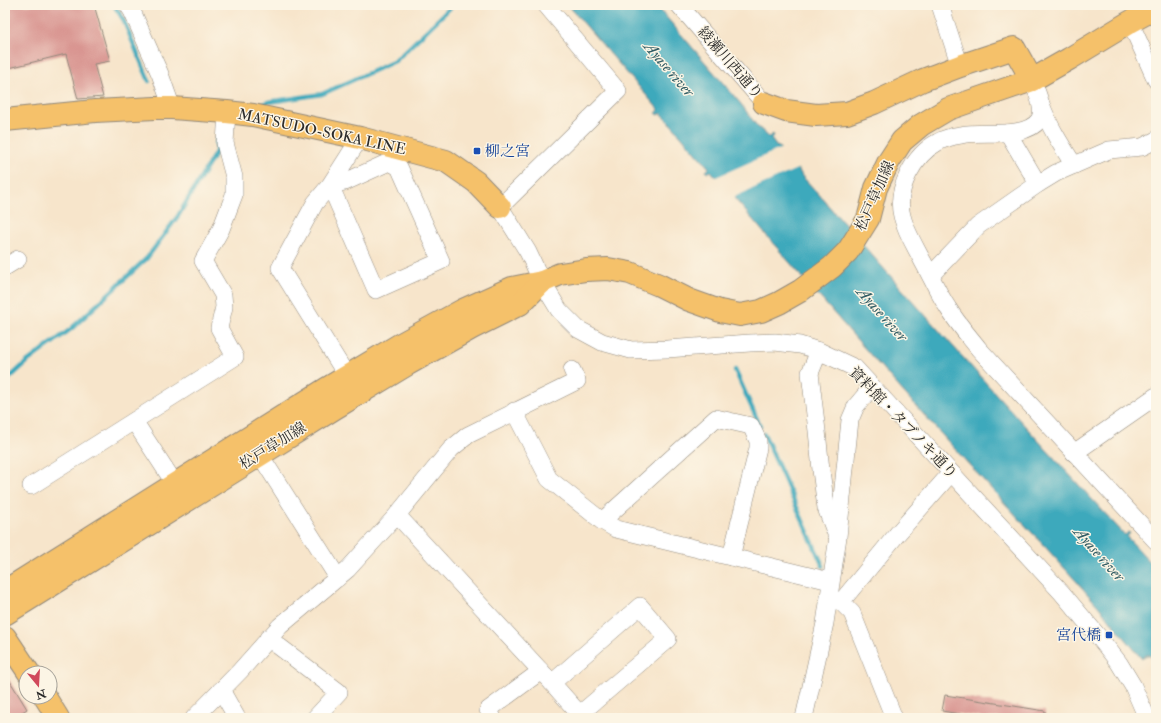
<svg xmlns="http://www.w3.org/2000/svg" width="1161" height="723" viewBox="0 0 1161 723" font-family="'IM FELL Double Pica','Noto Serif JP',serif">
  <rect width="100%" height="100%" fill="#fcf5e5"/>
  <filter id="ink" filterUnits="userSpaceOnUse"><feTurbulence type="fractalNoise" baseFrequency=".025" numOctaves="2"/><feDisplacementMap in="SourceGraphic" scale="8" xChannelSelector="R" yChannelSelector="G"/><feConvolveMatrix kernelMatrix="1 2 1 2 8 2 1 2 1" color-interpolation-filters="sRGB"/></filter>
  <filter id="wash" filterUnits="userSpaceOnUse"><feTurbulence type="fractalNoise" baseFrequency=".012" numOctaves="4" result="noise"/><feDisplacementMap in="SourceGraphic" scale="16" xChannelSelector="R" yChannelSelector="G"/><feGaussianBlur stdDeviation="0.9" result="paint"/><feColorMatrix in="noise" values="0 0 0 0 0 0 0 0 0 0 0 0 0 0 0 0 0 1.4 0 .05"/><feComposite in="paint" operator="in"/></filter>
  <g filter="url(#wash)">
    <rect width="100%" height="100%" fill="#f7e5cb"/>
    <path fill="#3da9bc" stroke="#346a74" d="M568 5H656L741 104 757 126 769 137 773 134 774 136 771 139 777 147 778 146 800 172 802 176 825 201 827 204C925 316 1024 426 1125 535L1128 532 1130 533 1127 537 1156 568V665L1150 655H1147L1141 658C1086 588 1023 524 963 458 877 364 794 268 711 171L707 173 706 171 709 168 661 113 658 115 656 113 659 110Z"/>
    <polygon fill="#f7e5cb" points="782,148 799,168 732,198 714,178"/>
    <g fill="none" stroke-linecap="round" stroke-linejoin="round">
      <g stroke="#3da9bc" stroke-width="4.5">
        <polyline points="114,5 123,19 149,81"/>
        <polyline points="264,104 268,102 322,94 395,61 453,5"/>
        <polyline points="735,370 760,426"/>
        <polyline points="5,382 28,361 71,329 147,258 178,216 216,152 217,139"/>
        <polyline points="764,434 823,566"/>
      </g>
    </g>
    <g id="blocks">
      <g fill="#d99591">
        <polygon points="5,5 94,5 110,61 94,64 103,97 78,99 66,54 5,69"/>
        <polygon points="5,673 27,709 13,718 5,718"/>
        <polygon points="945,695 1045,711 1045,718 983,718 942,711"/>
      </g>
    </g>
  </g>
  <g filter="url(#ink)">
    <use href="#blocks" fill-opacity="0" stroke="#91887b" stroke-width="1"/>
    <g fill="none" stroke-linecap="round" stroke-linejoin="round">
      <g stroke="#91887b" stroke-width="18">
        <g id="minor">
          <polyline points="128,5 132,11 160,74 172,108"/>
          <polyline points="546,5 618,91 500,207 528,252 542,282 559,310 578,329 602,342 631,350 667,349 750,343 775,342 800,345 819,351 855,368 1062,593 1098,636 1119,663 1133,686 1147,718"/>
          <polyline points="679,5 764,103"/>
          <polyline points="940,5 960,66"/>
          <polyline points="1130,22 1156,80"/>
          <path d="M1032 80C1036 90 1046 110 1039 120 1025 140 982 130 961 135 954 136 945 138 938 142 914 155 895 189 902 216 906 232 915 246 922 260 931 276 938 293 948 308 957 323 968 335 979 349L1156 541"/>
          <path d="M1041 104C1049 126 1061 145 1074 165"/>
          <polyline points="1008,133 1038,184"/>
          <polyline points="5,267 18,259"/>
          <polyline points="931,275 978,226 1038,184 1056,173 1109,150 1142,147 1156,140"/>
          <polyline points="819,351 810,373 817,431 821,470 826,508 836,534"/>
          <polyline points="347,376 280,268 315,203 330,185 345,182 389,162 399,167 441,261 376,290 330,185 360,138"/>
          <polyline points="514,411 549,479 602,521 616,529 830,581"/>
          <polyline points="134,421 175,484"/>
          <polyline points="1074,453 1156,396"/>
          <polyline points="260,455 338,578"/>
          <polyline points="31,486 235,357 219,328 224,307 223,295 203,261 221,229 234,195 234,177 225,143 227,112"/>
          <polyline points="397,515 552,683 583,718"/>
          <polyline points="602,521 716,418 751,426 758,441 758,448 731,557"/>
          <polyline points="830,599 841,602 852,613 894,718"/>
          <polyline points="841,602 898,533 951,473"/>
          <polyline points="268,638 339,692 315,718"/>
          <polyline points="552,683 640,606 668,639 580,714"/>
          <polyline points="221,690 237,718"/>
          <polyline points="194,718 240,671 280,626 348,569 397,515 451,449 468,435 577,381 572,370"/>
          <polyline points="493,718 488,710 541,671"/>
          <polyline points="804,718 825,623 838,537 850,420 856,406 872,387"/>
        </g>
      </g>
      <g stroke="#91887b" stroke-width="24">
        <g id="major">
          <polyline points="764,103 786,111 816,115 847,113 874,103 923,80 960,66 1014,48 1032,80"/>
          <polyline points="5,120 95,111 155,108 172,108 227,112 253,115 360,138 446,161 476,182 500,207"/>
          <polyline points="5,591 326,389 399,345 463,310 512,288 542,282 560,274 586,270 608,269 630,273 659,285 689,300 720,311 740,315 761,311 779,303 800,291 832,267 848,251 868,219 876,188 889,161 902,141 921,125 948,109 1032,80 1069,59 1130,22 1156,8"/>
          <polyline points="5,614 50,586 335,408 408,364 472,328 520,304 542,282"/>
          <polyline points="5,637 29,673"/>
          <polyline points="45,697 58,718"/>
        </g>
      </g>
      <use href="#minor" stroke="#fff" stroke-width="17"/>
      <use href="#major" stroke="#f5c16b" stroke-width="22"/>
    </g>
  </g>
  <g fill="#1a4fb4" stroke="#fcf5e5" stroke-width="1.5">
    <rect x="473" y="147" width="8" height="8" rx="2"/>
    <rect x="1105" y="631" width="8" height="8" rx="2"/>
  </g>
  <g text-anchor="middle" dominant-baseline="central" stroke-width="3" stroke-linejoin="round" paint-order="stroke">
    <g font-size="15" fill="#2b2b2b" stroke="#fcf5e5">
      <text transform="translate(730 63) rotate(49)">綾瀬川西通り</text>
      <text transform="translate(322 132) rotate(12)">MATSUDO-SOKA LINE</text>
      <text transform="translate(875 196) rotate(-66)">松戸草加線</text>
      <text transform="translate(903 423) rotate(46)">資料館・タブノキ通り</text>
      <text transform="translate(273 446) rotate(-32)">松戸草加線</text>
    </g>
    <g font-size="15" fill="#164399" stroke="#fcf5e5" text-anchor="start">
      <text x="485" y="151">柳之宮</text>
      <text x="1101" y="635" text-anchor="end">宮代橋</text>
    </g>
    <g font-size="16" font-style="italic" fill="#325d65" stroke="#fcf5e5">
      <text transform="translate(669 69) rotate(49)">Ayase river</text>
      <text transform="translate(882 314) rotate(48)">Ayase river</text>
      <text transform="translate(1099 554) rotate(48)">Ayase river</text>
    </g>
  </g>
  <rect width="1161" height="723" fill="none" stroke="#fcf5e5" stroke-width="20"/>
  <g transform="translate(38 685) rotate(162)"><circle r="19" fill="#fcf5e5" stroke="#a8a49b"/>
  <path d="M0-3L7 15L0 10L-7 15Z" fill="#d1495b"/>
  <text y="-6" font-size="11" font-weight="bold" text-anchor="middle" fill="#2b2b2b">N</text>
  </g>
</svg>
